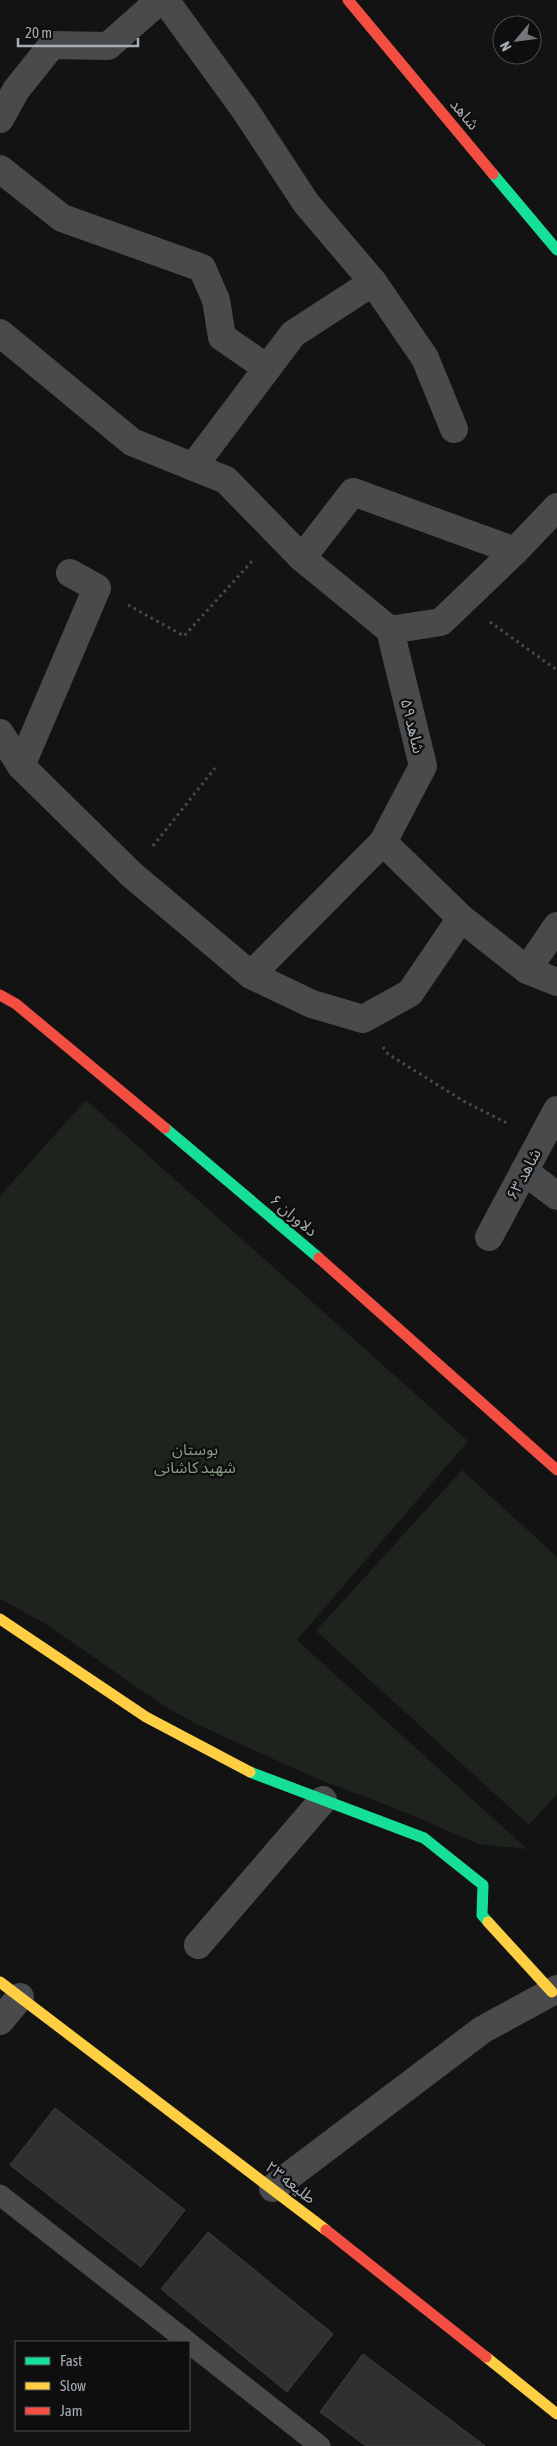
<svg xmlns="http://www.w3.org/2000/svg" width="557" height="2446" viewBox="0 0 557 2446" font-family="'Asap Condensed','Noto Sans Arabic',sans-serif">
  <rect width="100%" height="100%" fill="#131314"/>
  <g fill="#1e231e">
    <polygon points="86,1100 468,1441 297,1640 527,1849 478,1844 412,1815 313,1777 196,1724 161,1704 46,1624 0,1599 0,1196"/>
    <polygon points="462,1470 557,1557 557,1794 529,1825 316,1631"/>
  </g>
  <g fill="#2f3031" stroke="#3c3e40">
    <polygon points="55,2108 185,2210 141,2267 10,2165"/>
    <polygon points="208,2232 333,2334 287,2392 161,2289"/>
    <polygon points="363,2354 485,2446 366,2446 320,2412"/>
  </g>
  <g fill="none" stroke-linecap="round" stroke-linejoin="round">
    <g stroke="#4a4b4d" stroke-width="3" stroke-dasharray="2.5 4" stroke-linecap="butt">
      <polyline points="128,605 184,636 254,559"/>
      <polyline points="490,622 557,670"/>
      <polyline points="153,846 215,768"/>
      <polyline points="383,1047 388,1054 465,1102 509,1124"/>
    </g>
    <g stroke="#484a4c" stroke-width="21">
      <polyline points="0,2195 188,2342"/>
      <polyline points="189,2343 320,2446"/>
    </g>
    <g stroke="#484a4c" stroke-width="28">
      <polyline points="165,0 245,110 306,203 373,282 425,358 454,429"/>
      <polyline points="0,119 16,90 52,45 108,46 160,0"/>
      <polyline points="0,169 62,218 202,268 216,300 222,337 267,368"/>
      <polyline points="0,333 132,442 226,480 302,558 390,630"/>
      <polyline points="193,467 293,334 373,282"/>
      <polyline points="302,558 353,492 515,551"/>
      <polyline points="0,733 21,766 131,874 251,975 312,1004 363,1019 410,993 461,918"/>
      <polyline points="21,766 97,588 70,573"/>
      <polyline points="383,842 461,918 527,970 557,982"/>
      <polyline points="527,970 557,926"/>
      <polyline points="251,975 383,842 423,766 390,630 441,622 515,551 557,507"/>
      <polyline points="524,1171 557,1196"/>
      <polyline points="489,1237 557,1110"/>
      <polyline points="198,1945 323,1800"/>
      <polyline points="0,2021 20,1997"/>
      <polyline points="273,2188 482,2030 557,1989"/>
    </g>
    <g stroke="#16e098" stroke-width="11">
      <polyline points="493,174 557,250"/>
      <polyline points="165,1128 319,1258"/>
      <polyline points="250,1772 424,1838 483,1885 482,1915 488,1922"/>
    </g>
    <g stroke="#ffcf43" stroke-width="11">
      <polyline points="0,1619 146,1717 250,1772"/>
      <polyline points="488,1922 552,1992"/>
      <polyline points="0,1982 326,2230"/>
      <polyline points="486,2357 557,2414"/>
    </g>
    <g stroke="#f24e42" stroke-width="11">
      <polyline points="348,0 493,174"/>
      <polyline points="0,995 16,1004 165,1128"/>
      <polyline points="319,1258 557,1470"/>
      <polyline points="326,2230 486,2357"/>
    </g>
  </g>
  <g text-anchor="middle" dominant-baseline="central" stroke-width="4.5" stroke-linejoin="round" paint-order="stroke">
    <g font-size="16" fill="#a6adb3" stroke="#0e0e0f">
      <text transform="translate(465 114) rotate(50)">شاهد</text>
      <text transform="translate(413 726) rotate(76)">شاهد ۵۹</text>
      <text transform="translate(523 1174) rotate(-62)">شاهد ۶۳</text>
      <text transform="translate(294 1215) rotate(40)">دلاوران ۶</text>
      <text transform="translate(291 2182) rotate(38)">طلیعه ۲۳</text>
    </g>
    <g font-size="16" fill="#839c7f" stroke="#0e0e0f">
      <text x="195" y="1449">بوستان<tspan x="195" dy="18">شهید کاشانی</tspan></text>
    </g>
  </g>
  <rect x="15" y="2341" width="175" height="90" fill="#0e0e0f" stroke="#4b4e51"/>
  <rect x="25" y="2357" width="25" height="8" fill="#16e098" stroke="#4b4e51"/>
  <text x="60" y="2366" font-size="15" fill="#a6adb3">Fast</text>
  <rect x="25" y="2382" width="25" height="8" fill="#ffcf43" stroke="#4b4e51"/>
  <text x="60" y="2391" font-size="15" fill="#a6adb3">Slow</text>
  <rect x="25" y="2407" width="25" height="8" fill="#f24e42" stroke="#4b4e51"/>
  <text x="60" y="2416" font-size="15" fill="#a6adb3">Jam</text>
  <g transform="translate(517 40) rotate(241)"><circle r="24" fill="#0e0e0f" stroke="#4b4e51"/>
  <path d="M0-4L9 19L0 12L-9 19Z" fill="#73777b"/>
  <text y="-8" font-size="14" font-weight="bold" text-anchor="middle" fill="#a6adb3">N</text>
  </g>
  <path d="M18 38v8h120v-8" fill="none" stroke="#a6adb3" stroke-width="2.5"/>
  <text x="25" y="38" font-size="15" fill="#a6adb3" stroke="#0e0e0f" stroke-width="4" paint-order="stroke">20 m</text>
</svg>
